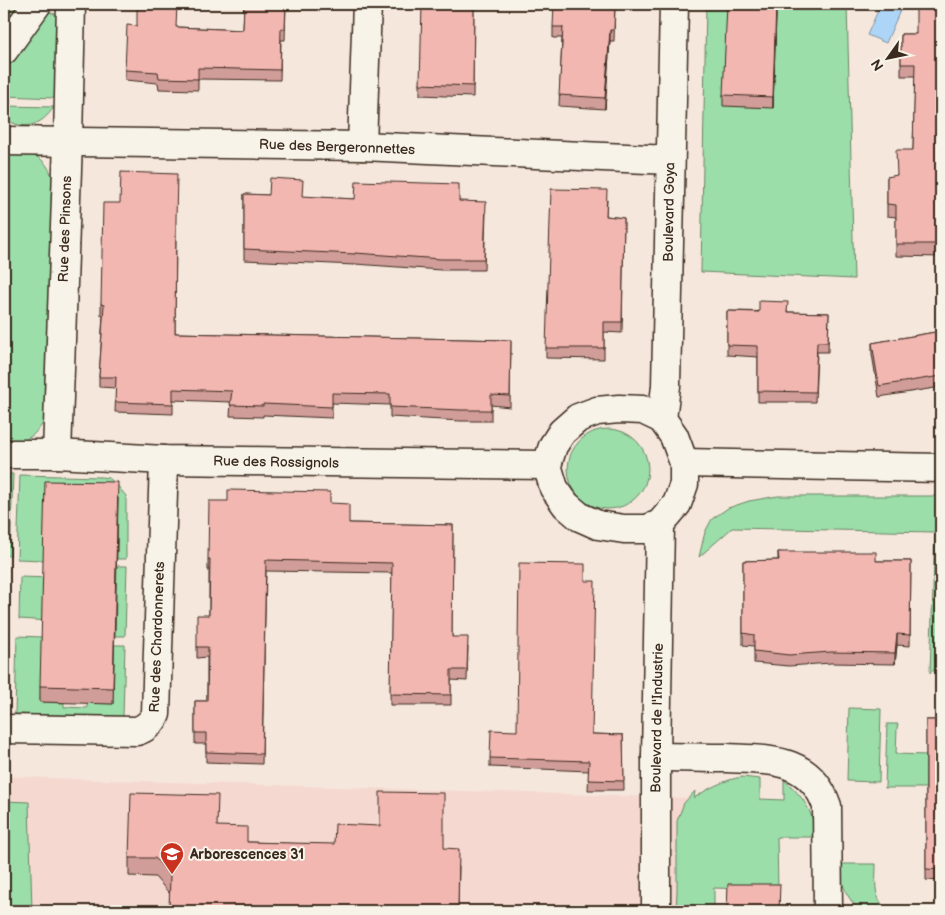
<svg xmlns="http://www.w3.org/2000/svg" width="945" height="915" viewBox="0 0 945 915" font-family="'Balsamiq Sans',sans-serif">
  <rect width="100%" height="100%" fill="#f6e7dd"/>
  <filter id="ink" filterUnits="userSpaceOnUse"><feTurbulence type="fractalNoise" baseFrequency=".02" numOctaves="2"/><feDisplacementMap in="SourceGraphic" scale="10" xChannelSelector="R" yChannelSelector="G"/><feConvolveMatrix kernelMatrix="1 2 1 2 8 2 1 2 1" color-interpolation-filters="sRGB"/></filter>
  <g filter="url(#ink)">
    <polygon fill="#f5d9d0" points="4,776 77,779 694,798 691,911 4,911"/>
    <g fill="#9bdea9" stroke="#6b8464">
      <polygon points="4,4 26,4 4,33"/>
      <polygon points="706,4 847,4 854,279 701,272"/>
      <polygon points="49,12 55,14 59,19 56,98 4,96 4,66 44,13"/>
      <path d="M4 106 54 107C41 126 24 132 4 118Z"/>
      <path d="M16 152C37 154 45 158 53 178L46 418C40 430 27 444 11 442 9 441 6 440 4 439V157Z"/>
      <circle cx="608" cy="469" r="40"/>
      <polygon points="4,474 13,474 10,556 4,555"/>
      <polygon points="20,475 101,477 109,478 116,484 126,496 126,559 117,559 118,498 43,560 17,559"/>
      <polygon points="778,496 941,496 941,665 930,673 935,532 732,528 699,557 705,532 712,519 728,508 749,501"/>
      <polygon points="117,566 127,566 125,636 115,636"/>
      <polygon points="20,577 52,578 50,621 19,619"/>
      <polygon points="17,636 42,637 40,702 64,703 64,707 87,708 87,703 113,704 114,645 125,645 123,717 15,714"/>
      <polygon points="849,708 881,709 879,782 847,781"/>
      <polygon points="887,724 898,724 897,728 896,754 927,755 927,788 885,788"/>
      <path d="M742 777 760 779V799L784 800V780C804 797 813 811 816 837H777L778 890 714 888V911H676L677 891V821L684 803 695 791 694 798C709 788 724 780 742 777Z"/>
      <polygon points="4,801 29,802 32,911 22,910 4,909"/>
      <path d="M839 864H876C876 882 872 900 890 911H860C845 895 842 886 839 864Z"/>
    </g>
    <polygon fill="#add5f7" stroke="#7f91a0" points="881,4 897,4 902,6 886,43 867,35"/>
    <g fill="none" stroke-linecap="round" stroke-linejoin="round">
      <g stroke="#3b2a1e" stroke-width="31">
        <g id="minor">
          <polyline points="4,50 37,4"/>
          <polyline points="4,141 362,146 670,160"/>
          <polyline points="362,146 367,4"/>
          <polygon points="619,409 643,410 662,419 674,436 684,463 684,484 677,504 660,524 647,529 624,529 598,525 580,517 566,505 554,488 547,465 553,446 562,432 578,418 597,411"/>
          <polyline points="662,419 666,386 674,4"/>
          <polyline points="4,454 57,454 164,460 547,465"/>
          <polyline points="57,454 68,141 71,4"/>
          <polyline points="684,463 941,468"/>
          <path d="M4 729 137 731C146 728 152 723 156 714L164 460"/>
          <path d="M656 757C680 757 703 758 727 758 769 760 810 757 827 806L828 911"/>
          <polyline points="656,911 656,757 660,524"/>
        </g>
      </g>
      <use href="#minor" stroke="#f7f3e8" stroke-width="28"/>
    </g>
    <g fill="#d19d99" stroke="#3b2a1e">
      <polygon points="244,4 286,4 285,40 281,40 280,80 198,79 198,90 159,89 158,83 125,80 125,70 177,27 243,30"/>
      <polygon points="435,4 474,4 473,97 420,95 420,84"/>
      <polygon points="615,4 614,41 610,41 605,109 559,106 562,38 553,38 553,27"/>
      <polygon points="941,6 941,257 896,256 896,217 887,216 887,177 896,176 913,150 915,76 901,76 901,34 916,34"/>
      <polygon points="776,15 773,108 723,106 723,95"/>
      <polygon points="244,194 355,199 459,201 486,212 484,270 441,270 355,264 355,265 244,260"/>
      <polygon points="607,200 606,216 624,218 622,333 604,332 604,359 546,358 546,348"/>
      <polygon points="120,203 176,230 175,333 511,340 510,407 491,405 491,421 461,421 390,417 390,405 332,403 332,418 263,415 263,417 230,416 231,402 173,400 173,414 115,412 116,388 99,387 99,377 103,315 101,315 101,304"/>
      <polygon points="727,311 788,312 829,313 828,352 817,352 815,402 758,402 758,357 727,355"/>
      <polygon points="941,331 941,387 879,397 872,354 872,343"/>
      <polygon points="118,498 113,704 40,702 40,686"/>
      <polygon points="330,503 349,523 453,525 452,637 468,647 467,681 451,680 451,705 390,705 392,573 266,571 262,764 206,762 206,744 195,744 195,701 207,701 207,657 197,658 197,647 209,615 209,570 208,570 208,559"/>
      <polygon points="778,552 876,561 911,561 910,646 897,645 895,664 831,663 789,666 754,663 754,646 743,645 743,561 778,560"/>
      <polygon points="585,581 592,734 623,735 624,790 588,790 589,771 490,767 490,758 517,731"/>
      <polygon points="926,720 941,720 941,881 926,880"/>
      <polygon points="217,826 247,842 444,848 459,867 458,911 169,911 170,894 155,877 129,876 129,858"/>
    </g>
    <g fill="#aa807d" stroke="#3b2a1e">
      <polygon points="776,4 776,15 773,108 773,97"/>
      <polygon points="610,30 610,41 605,109 605,98"/>
      <polygon points="897,634 897,645 895,664 895,653"/>
    </g>
    <g fill="#f3b7b2" stroke="#3b2a1e">
      <polygon points="137,4 177,4 176,27 243,30 244,4 286,4 285,29 281,29 280,70 198,68 198,79 159,78 158,72 125,70 127,25 137,26"/>
      <polygon points="422,4 474,4 473,86 420,84"/>
      <polygon points="554,4 615,4 614,30 610,30 605,98 559,95 563,27 553,27"/>
      <polygon points="727,4 776,4 773,97 723,95"/>
      <polygon points="916,6 941,6 941,244 896,244 896,205 887,204 887,177 897,175 896,150 913,150 915,64 901,64 901,34 916,34"/>
      <polygon points="121,172 177,174 176,219 175,333 511,340 510,396 491,395 491,410 461,410 390,407 390,394 332,393 332,407 263,404 263,406 230,405 232,391 173,389 173,404 115,402 116,377 99,377 104,305 101,304 103,203 120,203"/>
      <polygon points="270,178 303,180 302,196 355,199 356,181 459,184 459,201 486,202 484,259 441,259 355,253 355,254 244,249 244,194 269,195"/>
      <polygon points="551,189 607,190 606,216 624,218 622,322 604,322 604,348 546,348"/>
      <polygon points="759,301 788,302 787,312 829,313 828,342 817,342 815,392 758,391 758,346 727,345 727,311 759,312"/>
      <polygon points="941,331 941,376 879,386 872,343"/>
      <polygon points="45,481 118,482 113,688 40,686"/>
      <polygon points="228,490 330,492 330,503 349,504 349,523 453,525 452,637 468,637 467,670 451,670 451,695 390,694 392,563 266,560 262,754 206,752 206,733 195,733 195,701 207,701 208,647 197,647 197,615 209,615 210,559 208,559 209,501 228,501"/>
      <polygon points="778,552 876,552 876,561 911,561 910,635 897,634 895,653 831,652 789,655 754,651 754,635 743,633 743,561 779,560"/>
      <polygon points="519,563 585,564 585,581 595,581 592,734 623,735 624,781 588,780 589,761 490,758 491,730 517,731"/>
      <polygon points="926,720 941,720 941,870 926,869"/>
      <polygon points="380,792 444,793 444,848 459,849 458,911 169,911 170,875 155,858 129,858 131,793 218,795 217,826 247,827 247,842 334,844 335,824 380,826"/>
      <polygon points="728,884 780,884 779,911 727,911"/>
    </g>
  </g>
  <defs>
    <g id="school-pin" transform="scale(1.25)"><path d="M0 17L-7.5 6A9.5 9.5 0 1 1 7.5 6Z" fill="#c8321e" stroke="#f7f3e8"/><path d="M0-5L7-2L0 1L-7-2ZM-4 1L0 2.5L4 1V4Q0 6-4 4Z" fill="#fff"/></g>
  </defs>
  <g fill-rule="evenodd">
    <use href="#school-pin" x="172" y="854"/>
  </g>
  <g text-anchor="middle" dominant-baseline="central" stroke-width="4" stroke-linejoin="round" paint-order="stroke">
    <g font-size="14" fill="#3b2a1e" stroke="#f7f3e8">
      <text transform="translate(337 147) rotate(2)">Rue des Bergeronnettes</text>
      <text transform="translate(669 212) rotate(-89)">Boulevard Goya</text>
      <text transform="translate(65 229) rotate(-88)">Rue des Pinsons</text>
      <text transform="translate(276 462) rotate(1)">Rue des Rossignols</text>
      <text transform="translate(157 637) rotate(-88)">Rue des Chardonnerets</text>
      <text transform="translate(657 718) rotate(-89)">Boulevard de l'Industrie</text>
    </g>
    <g font-size="14" font-weight="bold" fill="#3b2a1e" stroke="#f7f3e8" text-anchor="start">
      <text x="190" y="854">Arborescences 31</text>
    </g>
  </g>
  <rect width="945" height="915" fill="none" stroke="#f7f3e8" stroke-width="20"/>
  <rect x="10" y="10" width="925" height="895" fill="none" stroke="#3b2a1e" stroke-width="2" filter="url(#ink)"/>
  <g transform="translate(888 58) rotate(237)" stroke="#f7f3e8" stroke-width="4" paint-order="stroke">
  <path d="M0-4L9 19L0 12L-9 19Z" fill="#3b2a1e"/>
  <text y="-8" font-size="14" font-weight="bold" text-anchor="middle" fill="#3b2a1e">N</text>
  </g>
</svg>
